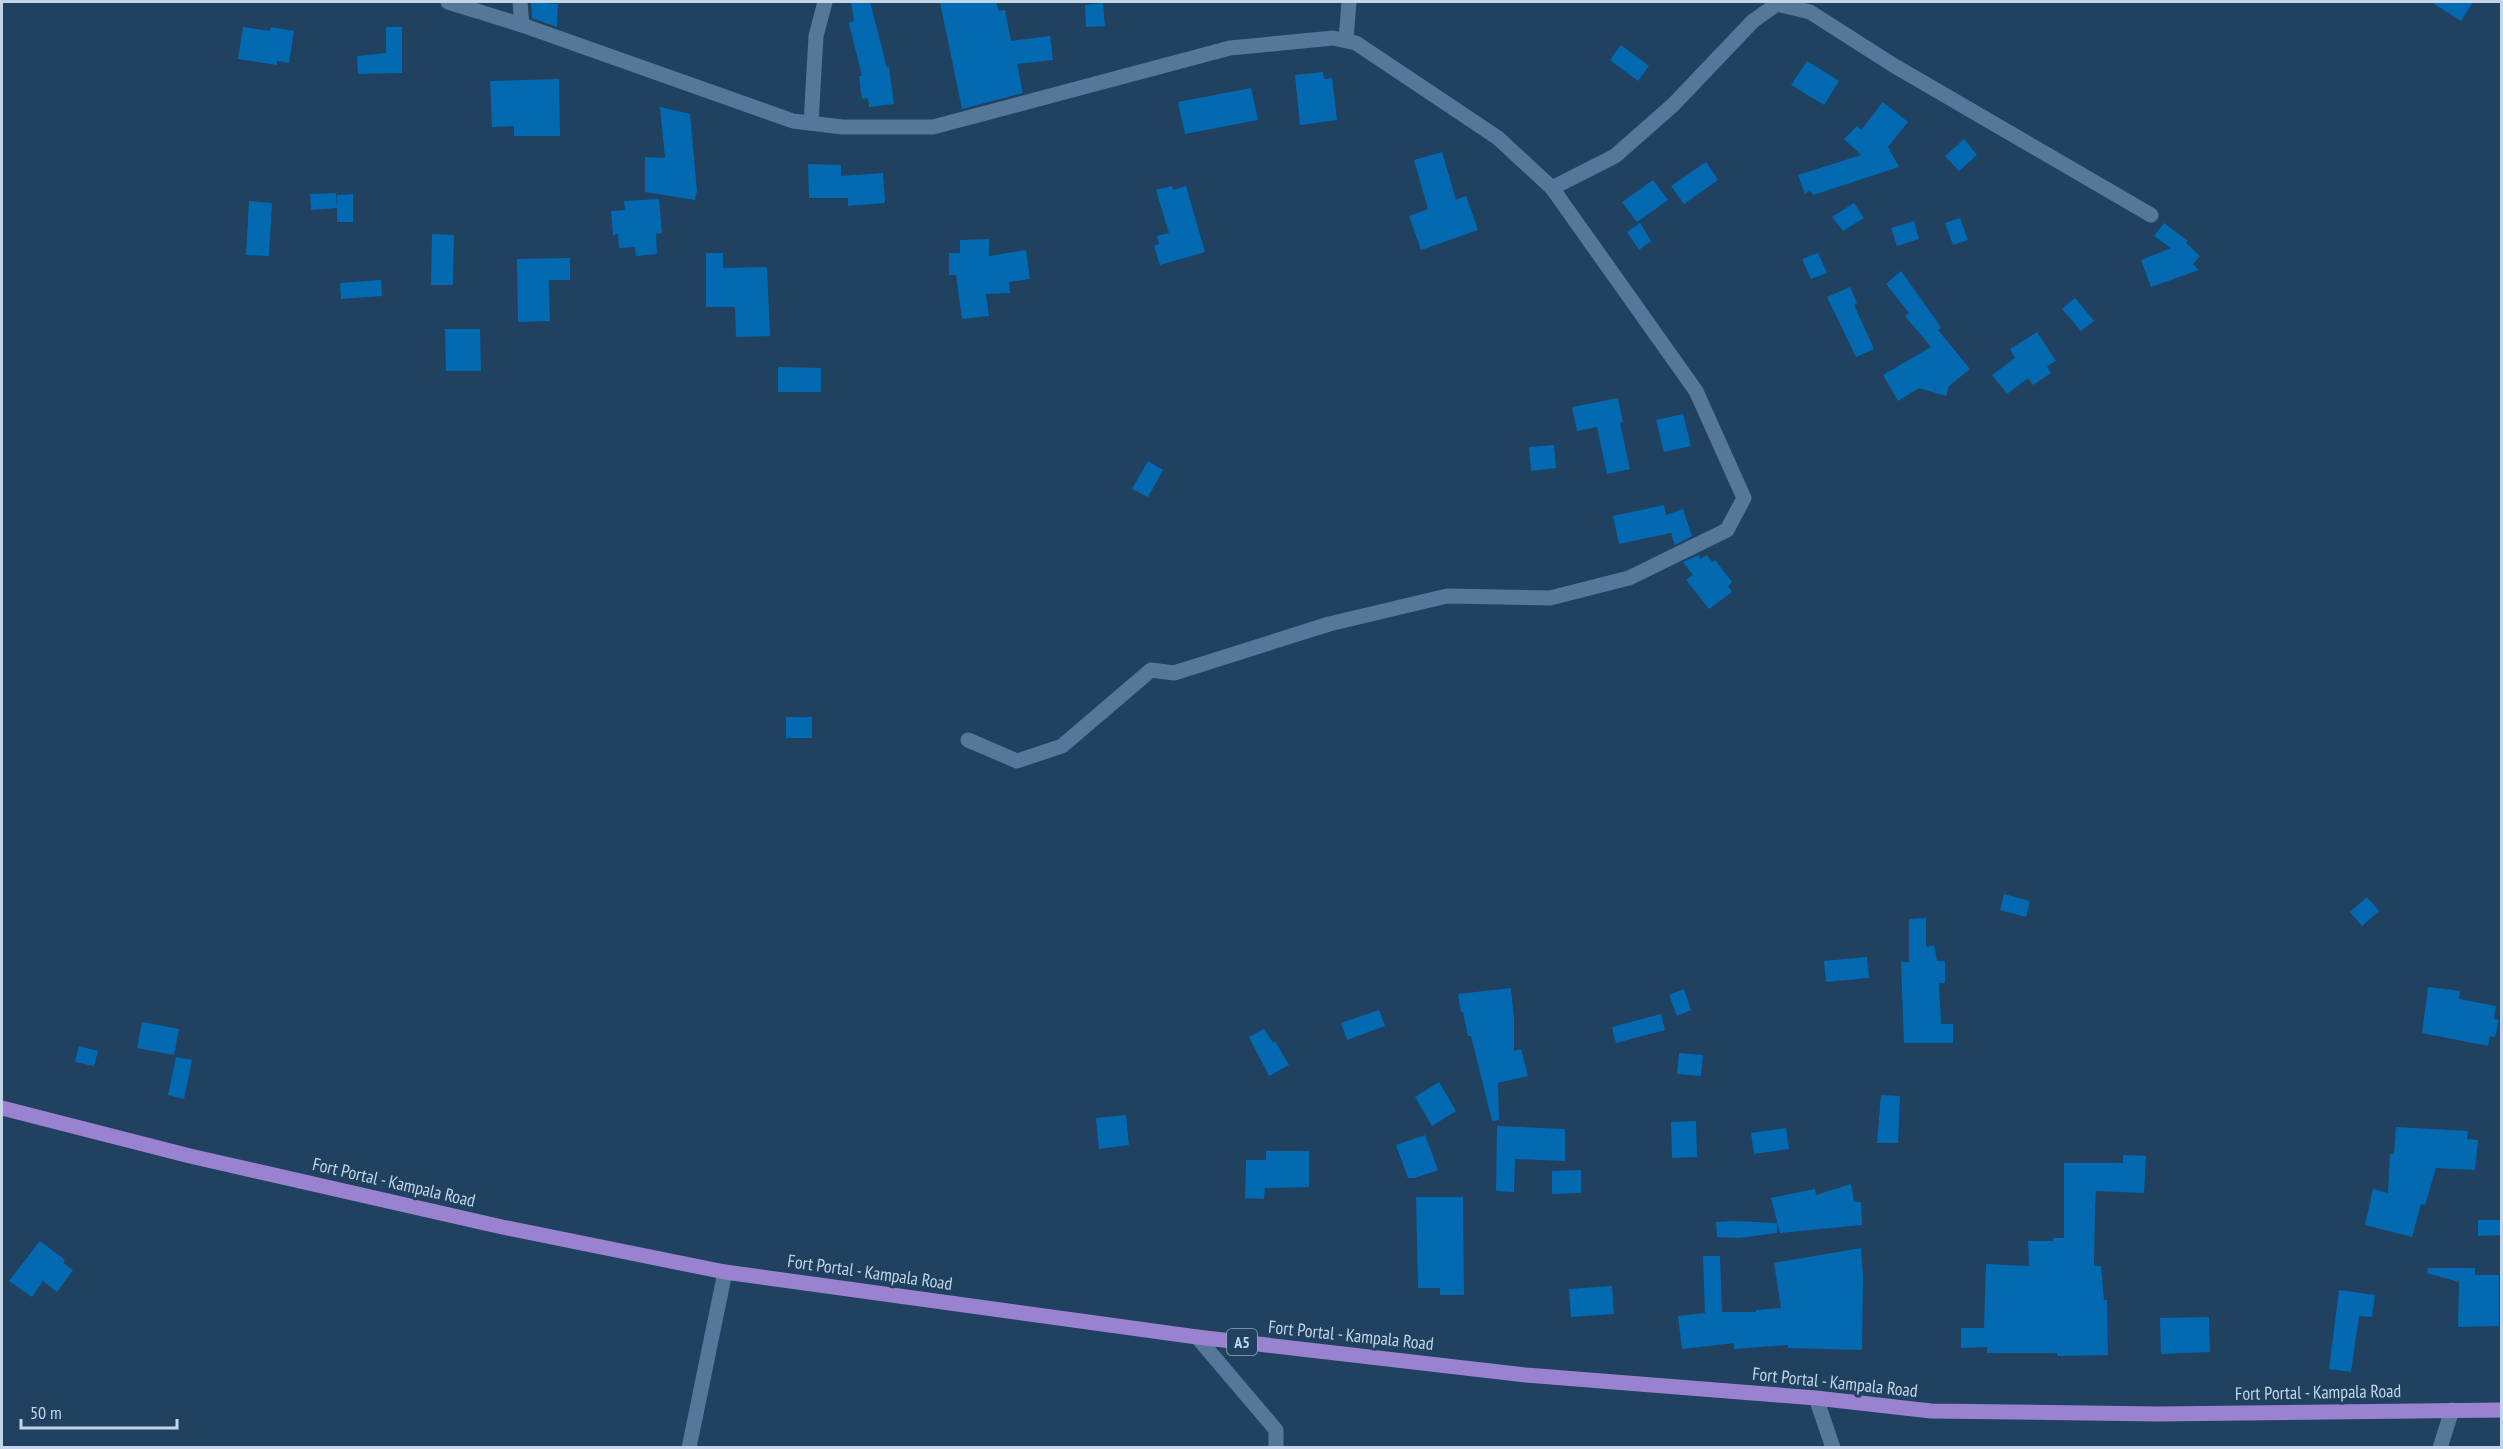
<svg xmlns="http://www.w3.org/2000/svg" width="2503" height="1449" viewBox="0 0 2503 1449" font-family="'PT Sans Narrow',sans-serif">
  <rect width="100%" height="100%" fill="#20415f"/>
  <g fill="#036ab2">
    <polygon points="531,2 558,4 557,27 532,18"/>
    <polygon points="851,2 870,2 887,68 889,67 894,104 869,107 868,98 862,99 859,76 862,76 849,23 854,21"/>
    <polygon points="940,2 996,2 999,11 1005,10 1011,41 1050,36 1053,60 1017,64 1023,93 962,109"/>
    <polygon points="2431,2 2473,2 2461,21"/>
    <polygon points="1103,3 1105,26 1086,27 1085,5"/>
    <polygon points="243,27 270,31 271,27 294,31 289,63 277,61 277,65 238,59"/>
    <polygon points="386,27 402,27 402,73 358,74 357,56 386,53"/>
    <polygon points="1621,45 1649,66 1638,81 1610,60"/>
    <polygon points="1807,61 1839,81 1824,105 1791,85"/>
    <polygon points="1323,72 1324,79 1332,78 1337,120 1300,125 1295,75"/>
    <polygon points="559,79 560,136 514,136 514,126 492,127 490,81"/>
    <polygon points="1251,88 1258,120 1185,134 1178,102"/>
    <polygon points="1883,102 1908,122 1888,147 1899,167 1813,195 1810,190 1805,194 1798,175 1861,155 1844,139 1857,126 1861,130"/>
    <polygon points="660,107 690,114 697,191 695,200 645,192 645,157 665,158"/>
    <polygon points="1964,139 1977,155 1959,171 1945,156"/>
    <polygon points="1442,152 1456,200 1466,196 1478,230 1421,250 1409,216 1428,209 1414,160"/>
    <polygon points="1706,162 1718,180 1684,204 1671,186"/>
    <polygon points="808,164 841,165 841,176 883,173 885,203 848,206 848,198 809,198"/>
    <polygon points="1653,180 1668,200 1637,222 1622,202"/>
    <polygon points="1172,186 1173,190 1186,186 1205,252 1160,265 1154,246 1159,244 1157,236 1169,233 1156,190"/>
    <polygon points="336,193 337,208 311,210 310,194"/>
    <polygon points="353,194 353,222 337,222 337,195"/>
    <polygon points="659,199 662,233 656,234 657,254 636,256 635,247 619,248 618,234 613,235 611,211 625,210 624,201"/>
    <polygon points="249,201 272,203 269,256 246,255"/>
    <polygon points="1854,203 1864,218 1843,231 1832,217"/>
    <polygon points="1960,218 1968,240 1953,245 1945,223"/>
    <polygon points="1914,221 1919,239 1897,246 1891,228"/>
    <polygon points="1640,223 1651,241 1639,250 1627,232"/>
    <polygon points="2164,223 2188,241 2186,243 2200,256 2193,264 2199,270 2151,287 2141,260 2171,248 2154,236"/>
    <polygon points="432,234 454,235 453,285 431,285"/>
    <polygon points="989,239 989,256 1026,250 1030,279 1009,282 1010,293 986,294 989,316 962,319 956,275 949,275 949,253 960,253 960,240"/>
    <polygon points="706,253 723,253 723,268 767,267 770,336 736,337 735,307 706,307"/>
    <polygon points="1818,253 1827,273 1811,279 1802,259"/>
    <polygon points="570,258 570,280 549,280 550,321 518,322 517,259"/>
    <polygon points="1901,271 1941,327 1938,330 1970,369 1949,386 1946,396 1919,388 1898,401 1883,375 1931,347 1905,316 1909,313 1886,284"/>
    <polygon points="381,280 382,296 341,299 340,283"/>
    <polygon points="1850,287 1857,303 1854,305 1874,349 1856,357 1827,297"/>
    <polygon points="2075,298 2094,321 2081,331 2062,309"/>
    <polygon points="445,329 480,329 481,371 446,371"/>
    <polygon points="2037,332 2056,361 2047,366 2051,373 2033,385 2028,378 2007,394 1992,375 2015,358 2010,349"/>
    <polygon points="778,367 821,368 821,392 778,392"/>
    <polygon points="1618,398 1623,422 1620,423 1630,469 1607,474 1597,427 1577,431 1572,407"/>
    <polygon points="1683,414 1691,446 1664,452 1656,420"/>
    <polygon points="1554,445 1556,468 1531,471 1529,447"/>
    <polygon points="1148,461 1163,470 1148,497 1132,489"/>
    <polygon points="1664,505 1666,515 1683,509 1692,536 1675,545 1671,533 1619,544 1613,516"/>
    <polygon points="1699,555 1700,559 1707,555 1712,562 1715,560 1732,582 1728,586 1732,592 1709,609 1686,580 1693,575 1683,562"/>
    <rect x="786" y="717" width="26" height="21"/>
    <polygon points="2004,894 2030,901 2026,917 2000,910"/>
    <polygon points="2367,897 2379,911 2362,926 2350,912"/>
    <polygon points="1926,918 1926,947 1934,945 1937,961 1945,961 1945,983 1939,983 1941,1024 1953,1024 1953,1043 1904,1043 1901,962 1909,962 1909,919"/>
    <polygon points="1867,957 1869,978 1826,982 1824,961"/>
    <polygon points="2428,987 2460,991 2459,999 2496,1006 2494,1019 2499,1020 2495,1037 2490,1036 2488,1046 2422,1033"/>
    <polygon points="1511,988 1514,1019 1514,1051 1521,1049 1528,1076 1498,1083 1499,1120 1492,1121 1471,1036 1468,1036 1463,1012 1461,1012 1458,994"/>
    <polygon points="1684,989 1691,1010 1677,1016 1669,995"/>
    <polygon points="1379,1010 1385,1026 1347,1040 1341,1023"/>
    <polygon points="1661,1014 1665,1030 1616,1043 1612,1027"/>
    <polygon points="142,1022 179,1029 174,1055 137,1048"/>
    <polygon points="1264,1029 1273,1043 1275,1041 1289,1065 1269,1076 1249,1037"/>
    <polygon points="79,1046 98,1051 94,1066 75,1062"/>
    <polygon points="1679,1053 1703,1055 1701,1076 1677,1074"/>
    <polygon points="176,1057 192,1060 184,1099 168,1095"/>
    <polygon points="1439,1082 1456,1111 1432,1126 1415,1097"/>
    <polygon points="1881,1095 1900,1096 1898,1143 1877,1143"/>
    <polygon points="1126,1115 1129,1145 1099,1149 1096,1118"/>
    <polygon points="1696,1121 1697,1157 1672,1158 1671,1122"/>
    <polygon points="1497,1126 1565,1129 1565,1161 1515,1159 1514,1192 1496,1191"/>
    <polygon points="2396,1127 2468,1131 2467,1139 2478,1140 2475,1170 2436,1168 2425,1205 2421,1204 2412,1237 2365,1225 2373,1189 2388,1193 2390,1154 2394,1154"/>
    <polygon points="1786,1128 1789,1149 1754,1154 1751,1133"/>
    <polygon points="1425,1135 1438,1170 1415,1178 1408,1178 1396,1145"/>
    <polygon points="1266,1151 1309,1151 1309,1187 1265,1188 1264,1199 1245,1198 1246,1160 1266,1160"/>
    <polygon points="2123,1155 2146,1156 2144,1193 2096,1191 2095,1209 2094,1266 2101,1266 2104,1300 2107,1300 2108,1355 2057,1356 2057,1353 1987,1353 1987,1347 1961,1348 1961,1328 1984,1328 1986,1264 2029,1266 2028,1241 2053,1241 2053,1238 2064,1238 2064,1163 2123,1163"/>
    <polygon points="1581,1170 1581,1193 1552,1194 1552,1171"/>
    <polygon points="1851,1184 1854,1202 1861,1202 1862,1225 1780,1233 1771,1198 1815,1189 1816,1195"/>
    <polygon points="1416,1197 1463,1197 1464,1295 1440,1295 1440,1288 1418,1288"/>
    <polygon points="2478,1220 2502,1220 2502,1235 2478,1236"/>
    <polygon points="1733,1221 1777,1223 1777,1233 1739,1238 1717,1237 1716,1222"/>
    <polygon points="40,1241 65,1260 63,1263 73,1270 57,1292 43,1281 32,1297 9,1281"/>
    <polygon points="1861,1248 1863,1277 1862,1350 1788,1348 1788,1345 1734,1349 1734,1343 1682,1349 1678,1316 1705,1313 1703,1256 1720,1256 1722,1312 1756,1312 1756,1310 1781,1308 1774,1263"/>
    <polygon points="2428,1268 2475,1268 2475,1275 2499,1275 2499,1326 2458,1327 2459,1282 2427,1273"/>
    <polygon points="1612,1286 1614,1314 1571,1317 1569,1289"/>
    <polygon points="2339,1290 2375,1295 2372,1317 2359,1316 2351,1372 2329,1369"/>
    <polygon points="2209,1317 2210,1352 2161,1354 2160,1318"/>
  </g>
  <g fill="none" stroke-linecap="round" stroke-linejoin="round">
    <g stroke="#557798" stroke-width="15">
      <polyline points="448,2 522,25 793,121 842,127 933,127 1230,48 1333,38 1356,43 1498,138 1552,188 1696,391 1744,498 1727,530 1629,578 1550,598 1447,596 1329,624 1174,673 1151,670 1062,746 1017,761 968,740"/>
      <polyline points="520,2 522,25"/>
      <polyline points="1346,39 1349,2"/>
      <polyline points="811,123 816,36 825,2"/>
      <polyline points="1552,188 1615,156 1673,105 1753,21 1777,4 1810,12 1893,65 2151,215"/>
      <polyline points="1197,1337 1276,1430 1276,1448"/>
      <polyline points="1816,1398 1833,1448"/>
      <polyline points="689,1448 725,1272"/>
      <polyline points="2440,1448 2452,1410"/>
    </g>
    <polyline stroke="#9982d0" stroke-width="15" points="2,1108 190,1156 502,1227 725,1272 1197,1337 1526,1375 1816,1398 1931,1411 2158,1414 2502,1410"/>
  </g>
  <g text-anchor="middle" dominant-baseline="central" stroke-width="6" stroke-linejoin="round" paint-order="stroke">
    <rect fill="#20415f" stroke="#92a9bf" stroke-width="1.5" x="1227" y="1329" width="30" height="26" rx="4.5"/>
    <g font-size="16" font-weight="bold" fill="#c3d6e8">
      <text x="1242" y="1342">A5</text>
    </g>
    <g font-size="18" fill="#c3d6e8" stroke="#20415f">
      <text transform="translate(394 1182) rotate(13)">Fort Portal - Kampala Road</text>
      <text transform="translate(870 1272) rotate(8)">Fort Portal - Kampala Road</text>
      <text transform="translate(1351 1335) rotate(6)">Fort Portal - Kampala Road</text>
      <text transform="translate(1835 1382) rotate(6)">Fort Portal - Kampala Road</text>
      <text transform="translate(2318 1392) rotate(-1)">Fort Portal - Kampala Road</text>
    </g>
  </g>
  <rect width="2503" height="1449" fill="none" stroke="#c3d6e8" stroke-width="6"/>
  <path d="M21 1419v9h156v-9" fill="none" stroke="#c3d6e8" stroke-width="3"/>
  <text x="30" y="1419" font-size="18" fill="#c3d6e8" stroke="#20415f" stroke-width="4.5" paint-order="stroke">50 m</text>
</svg>
